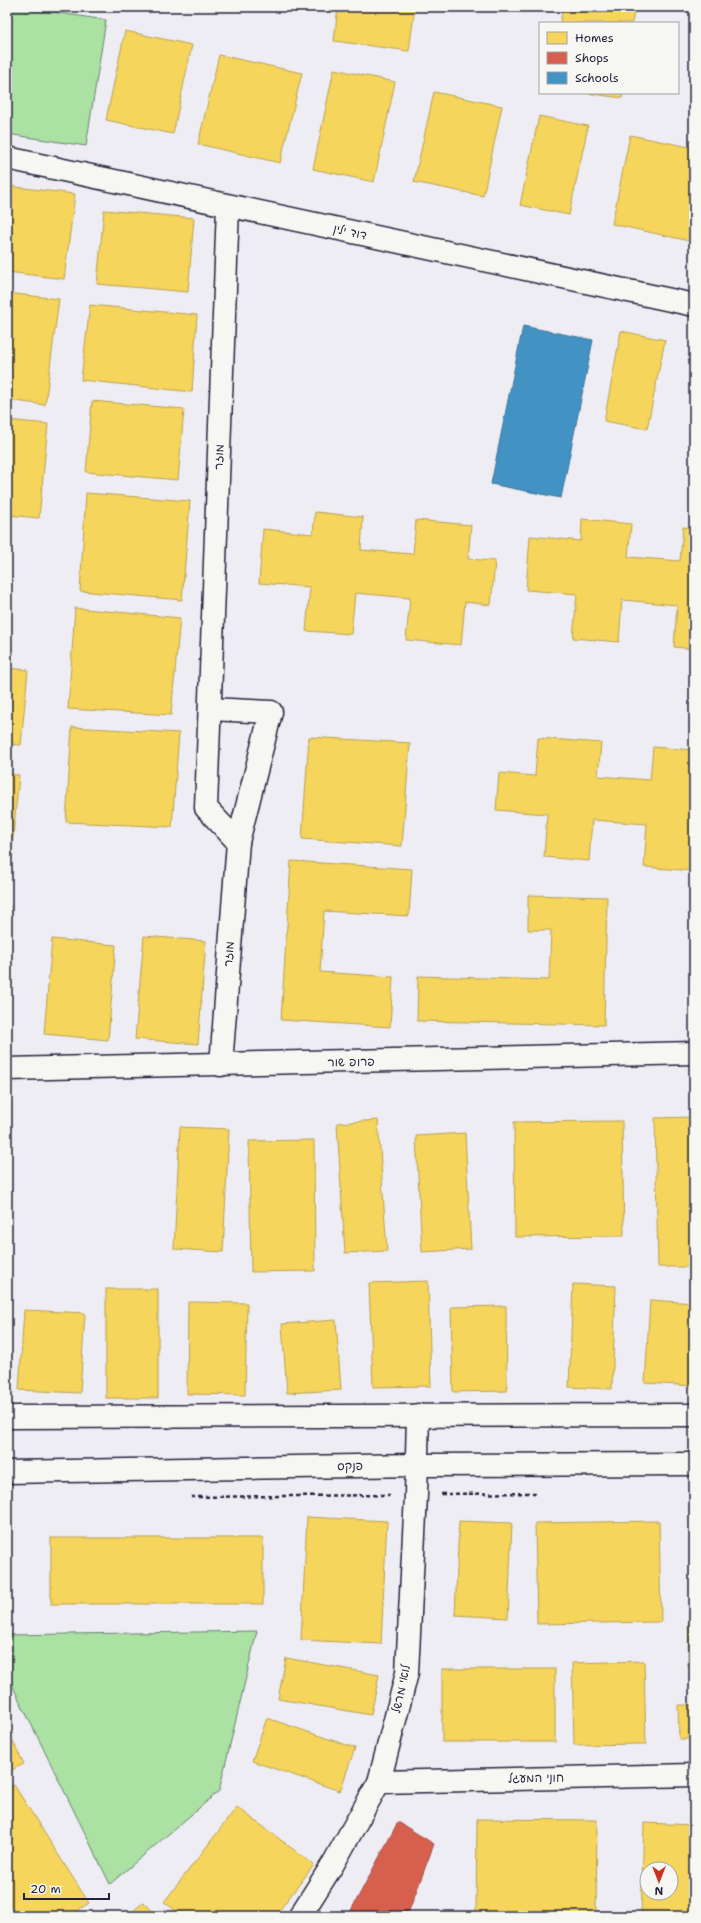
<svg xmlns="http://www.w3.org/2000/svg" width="701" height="1923" viewBox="0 0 701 1923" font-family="'Shantell Sans','Playpen Sans Hebrew',sans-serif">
  <rect width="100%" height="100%" fill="#efedf4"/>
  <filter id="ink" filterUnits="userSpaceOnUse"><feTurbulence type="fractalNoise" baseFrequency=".025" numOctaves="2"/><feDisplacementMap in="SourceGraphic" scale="8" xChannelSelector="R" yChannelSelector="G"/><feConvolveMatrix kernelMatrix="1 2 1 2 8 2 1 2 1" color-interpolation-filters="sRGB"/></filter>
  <g filter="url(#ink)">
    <g fill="#abe1a3" stroke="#66826f">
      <path d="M7,7H19L106,20L86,146L7,134Z"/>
      <path d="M257,1631L219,1791L110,1884L7,1675V1635Z"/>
    </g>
    <g fill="#f6d55c" stroke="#b69f52" fill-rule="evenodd">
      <path d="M338,7H415L409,51L334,41Z"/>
      <path d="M563,7H635L632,23H560Z"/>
      <path d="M125,31L192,45L173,134L106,120Z"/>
      <path d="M219,55L302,73L280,163L198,144Z"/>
      <path d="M334,69L395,82L374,182L313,169Z"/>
      <path d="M434,92L502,106L483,196L414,182Z"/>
      <path d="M585,93H623L622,98Z"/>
      <path d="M539,116L588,126L569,215L520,205Z"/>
      <path d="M630,135L694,148V242L612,224Z"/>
      <path d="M7,186L75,194L64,279L7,272Z"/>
      <path d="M104,210L194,218L188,292L97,284Z"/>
      <path d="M7,293L59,299L45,405L7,400Z"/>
      <path d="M90,305L197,315L192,392L81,380Z"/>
      <path d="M621,331L665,340L647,429L604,421Z"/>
      <path d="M92,401L184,409L178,480L86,472Z"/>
      <path d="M7,420L48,424L39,518L7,515Z"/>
      <path d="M86,493L190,501L182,600L80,591Z"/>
      <path d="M315,512L363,517L361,550L413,554L416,520L471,525L468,559L495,561L491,605L465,602L461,645L406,640L410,598L355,593L351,634L306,631L310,587L259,583L263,529L313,534Z"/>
      <path d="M582,519L631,524L628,557L680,561L683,527L694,528V649L674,647L677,605L622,600L619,642L573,638L577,594L526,590L530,536L581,541Z"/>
      <path d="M75,608L180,618L171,715L68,709Z"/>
      <path d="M7,668L28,670L21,745L7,744Z"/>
      <path d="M72,727L179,733L172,827L66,822Z"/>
      <path d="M309,737L410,743L402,846L302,839Z"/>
      <path d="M538,738L601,743L598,776L650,780L653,747L694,750V871L644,867L647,824L592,820L589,861L544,857L547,814L496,810L499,773L535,776Z"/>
      <path d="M7,774L19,775L11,858H7Z"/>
      <path d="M291,861L412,869L409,916L324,911L320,972L393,977L390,1027L281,1020Z"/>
      <path d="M528,895L607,897L604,1025L417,1021L418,976L549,980L551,930H528Z"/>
      <path d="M7,905L10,906L7,940Z"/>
      <path d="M144,936L206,941L198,1044L135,1039Z"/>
      <path d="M52,939L116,945L108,1040L44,1034Z"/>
      <path d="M694,1117V1267H658L655,1118Z"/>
      <path d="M378,1120L387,1251L345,1253L337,1123Z"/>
      <path d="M622,1121L624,1236L515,1237L514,1122Z"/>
      <path d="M180,1127L229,1129L223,1252L174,1249Z"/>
      <path d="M465,1133L471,1249L422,1252L416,1136Z"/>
      <path d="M314,1140L315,1271L251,1272L249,1141Z"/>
      <path d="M428,1281L431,1386L373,1387L369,1283Z"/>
      <path d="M573,1284L616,1286L612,1389L569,1387Z"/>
      <rect x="106" y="1289" width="52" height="109"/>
      <path d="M650,1300L694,1303V1386L645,1383Z"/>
      <path d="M188,1302L247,1303L245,1395L187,1394Z"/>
      <path d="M506,1306L507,1391L453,1392L451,1307Z"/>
      <path d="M24,1310L85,1313L80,1393L19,1390Z"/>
      <path d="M336,1320L341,1390L287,1393L282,1324Z"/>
      <path d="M307,1517L387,1521L381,1644L301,1640Z"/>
      <path d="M459,1521L512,1523L508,1618L455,1615Z"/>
      <path d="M659,1521L661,1622L537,1624L535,1523Z"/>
      <rect x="51" y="1538" width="212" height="66"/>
      <path d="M689,1612L694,1613V1666H688Z"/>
      <path d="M286,1658L379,1675L371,1715L278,1699Z"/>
      <path d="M644,1661L646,1744L574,1745L572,1663Z"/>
      <rect x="442" y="1669" width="113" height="73"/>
      <path d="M678,1705H694V1739H679Z"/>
      <path d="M267,1718L355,1748L340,1791L252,1761Z"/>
      <path d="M7,1729L24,1764L7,1772Z"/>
      <path d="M14,1785L89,1903L69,1916H17L7,1900V1789Z"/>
      <path d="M237,1807L314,1865L275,1916H183L164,1902Z"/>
      <path d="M477,1819L597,1820L596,1916H476Z"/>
      <path d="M644,1823L694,1825V1916H641ZM647,1869H671V1893H647Z"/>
      <path d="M144,1902L157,1916H127Z"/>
    </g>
    <path fill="#d6604d" stroke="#a04d48" d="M398,1822L434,1844L407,1916H348Z"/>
    <path fill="#4393c3" stroke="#39719a" d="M523,326L593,340L561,498L491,484Z"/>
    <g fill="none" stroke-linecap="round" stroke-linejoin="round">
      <g stroke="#22223b" stroke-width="25">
        <g id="minor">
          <path d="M7,158L694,305"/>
          <path d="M210,709L271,712L238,842"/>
          <path d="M221,1065L238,842L206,808L228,206"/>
          <path d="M7,1069L694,1053"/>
          <path d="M379,1782L694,1775"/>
          <path d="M300,1916L333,1864L379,1782L407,1673L416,1495L418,1415"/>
        </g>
      </g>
      <g stroke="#22223b" stroke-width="25">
        <g id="secondary">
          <path d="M7,1417L694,1415"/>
          <path d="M7,1472L417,1465L694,1464"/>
        </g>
      </g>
      <g stroke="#22223b" stroke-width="2.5" stroke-dasharray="4 3" stroke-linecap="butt">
        <path d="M441,1494L536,1493"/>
        <path d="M191,1497L390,1495"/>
      </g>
      <use href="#minor" stroke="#f6f6f2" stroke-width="22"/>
      <use href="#secondary" stroke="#f6f6f2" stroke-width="22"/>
    </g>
  </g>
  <g text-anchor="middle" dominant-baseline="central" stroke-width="4" stroke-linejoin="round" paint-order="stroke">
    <g font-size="12" fill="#22223b" stroke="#f6f6f2">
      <text transform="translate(350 232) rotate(12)">דוד ילין</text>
      <text transform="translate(219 457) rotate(-88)">מוזר</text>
      <text transform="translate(229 954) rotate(-86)">מוזר</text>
      <text transform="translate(351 1062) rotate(-1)">פרופ שור</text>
      <text transform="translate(350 1466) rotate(-1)">פנקס</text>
      <text transform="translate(401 1689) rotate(-78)">לואי מרשל</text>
      <text transform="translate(536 1778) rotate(-1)">חוני המעגל</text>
    </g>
  </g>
  <rect width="701" height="1923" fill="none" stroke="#f6f6f2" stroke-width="24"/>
  <rect x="12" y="12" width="677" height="1899" fill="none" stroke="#22223b" stroke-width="1.5" filter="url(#ink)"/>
  <rect x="539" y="22" width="140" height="72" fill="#f6f6f2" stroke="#a1a1a9"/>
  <rect x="547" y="32" width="20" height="12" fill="#f6d55c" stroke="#a1a1a9"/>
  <text x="575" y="42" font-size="12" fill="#22223b">Homes</text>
  <rect x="547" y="52" width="20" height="12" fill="#d6604d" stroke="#a1a1a9"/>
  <text x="575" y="62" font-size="12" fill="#22223b">Shops</text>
  <rect x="547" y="72" width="20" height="12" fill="#4393c3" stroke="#a1a1a9"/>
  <text x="575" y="82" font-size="12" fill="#22223b">Schools</text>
  <g transform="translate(659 1881) rotate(180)"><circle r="19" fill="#f6f6f2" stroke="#a1a1a9"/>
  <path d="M0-3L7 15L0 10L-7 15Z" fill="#c8321e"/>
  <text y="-6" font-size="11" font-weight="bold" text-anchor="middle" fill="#22223b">N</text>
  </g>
  <path d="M24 1893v6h85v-6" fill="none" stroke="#22223b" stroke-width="2"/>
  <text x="30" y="1893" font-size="12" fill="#22223b" stroke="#f6f6f2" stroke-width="3" paint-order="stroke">20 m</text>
</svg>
